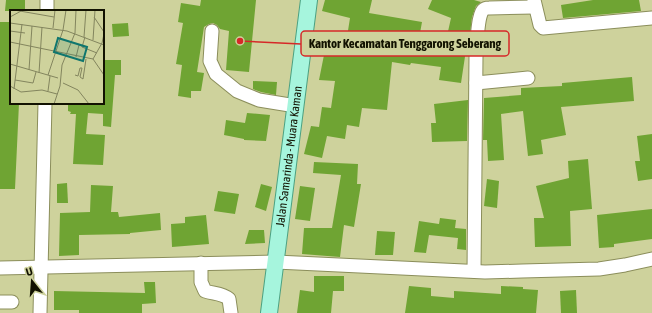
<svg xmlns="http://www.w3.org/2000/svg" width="652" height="313" viewBox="0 0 652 313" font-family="'Asap Condensed',sans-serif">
  <rect width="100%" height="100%" fill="#ced29c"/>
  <g fill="#6fa433">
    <path d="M6,0H25V11H5Z"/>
    <path d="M201,0H256L249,72L226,70L229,31L220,29L217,25L213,23L209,24L204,27L197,72L204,73L201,91H191V98L178,96L182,65L176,64L183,23L178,22L181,3L200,6Z"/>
    <path d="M325,0H372L369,13L422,22L420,33L447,36L451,18L428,9L432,0H474L481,2L476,6L472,17L468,51L466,50L461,83L439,80L441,67L411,63L410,65L392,62L387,110L362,108L359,127L347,125L345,139L327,136L322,158L304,154L311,126L319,127L322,107L331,108L335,81L319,80L324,55L328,56L332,35L347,37L350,18L322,11Z"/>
    <path d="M593,0H639L641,11L563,18L561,5Z"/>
    <path d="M0,22H11V103H19L15,189H0Z"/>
    <path d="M128,23L129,36L113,37L112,24Z"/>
    <path d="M105,60H121V75H115L111,127L103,126V114L88,113L86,134L105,135L103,165L73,164L76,114H70L71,112L68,111V103H103V79H105Z"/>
    <path d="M632,77L634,101L561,107L566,135L541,140L543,154L528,156L523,111L501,114L504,160L488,161L487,140H483L484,98L521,95V88L562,86V83Z"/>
    <path d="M253,81L277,82L276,95L261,92L253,89Z"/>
    <path d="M468,100L467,141L432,142L431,123H436L434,104Z"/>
    <path d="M247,113L270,115L266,141L244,140V139L224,135L226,120L245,123Z"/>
    <path d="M652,134V179L638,181L635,161H640L637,136Z"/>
    <path d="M588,159L592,209L570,211L571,246L535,247L534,218H544L536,186L569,178L568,161Z"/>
    <path d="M314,162L358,164L357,184H361L354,227L344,225L340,257L302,254L304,228H332L341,175L313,173Z"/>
    <path d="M487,179L499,181L497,208L484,206Z"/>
    <path d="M67,183L68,203H57V184Z"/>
    <path d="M261,184L272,187L266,211L255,207Z"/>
    <path d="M91,185L113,186L111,212H118L119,217L160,213L161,230L130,233V234L79,235V255L59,256L60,213L90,212Z"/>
    <path d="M300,186L315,188L310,221L295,219Z"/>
    <path d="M218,191L239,194L235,214L214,211Z"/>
    <path d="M652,209V239L614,244V247L599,248L597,215Z"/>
    <path d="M206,215L209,244L172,247L171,224L185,223V217Z"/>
    <path d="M440,218L456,220L455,228L466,229V250L457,249L458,238L429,235L426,253L414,252L419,221L439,224Z"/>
    <path d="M249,230H264L265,243L245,244Z"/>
    <path d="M377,231L395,232L393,255H375Z"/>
    <path d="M314,276H344V291H333L331,313H297L300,290L314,292Z"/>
    <path d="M144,282H155L156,303L142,304V313H79V310H54V291L145,293Z"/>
    <path d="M409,286L431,288V296L454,298V291L501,294V286L523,287V289L538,290L536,313H405Z"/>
    <path d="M576,290L577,313H561L560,291Z"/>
  </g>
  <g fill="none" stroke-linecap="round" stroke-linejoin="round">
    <g stroke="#8b8e5b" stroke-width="15">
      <g id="minor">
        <path d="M534,0L540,25L543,28L652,18"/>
        <path d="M47,11V0"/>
        <path d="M212,31L210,61L216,74L237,91L259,100L296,106"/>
        <path d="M476,83L528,78"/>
        <path d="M201,263V282L205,291C214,294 222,293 229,299L231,313"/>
        <path d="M0,268L276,262L485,272L522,271L599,269L625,265L652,259"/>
        <path d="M474,271L476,57C477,47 477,17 483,10C485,8 486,8 489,8L534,7"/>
        <path d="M0,302H12"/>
        <path d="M40,313L45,103"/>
      </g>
    </g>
    <g stroke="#4ca182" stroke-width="18">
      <g id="major">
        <path id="s1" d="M269,313L309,0"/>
      </g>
    </g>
    <use href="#minor" stroke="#fff" stroke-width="13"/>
    <use href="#major" stroke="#a6f5dd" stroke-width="16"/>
  </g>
  <g text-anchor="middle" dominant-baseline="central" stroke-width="3.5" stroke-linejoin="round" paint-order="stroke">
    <g font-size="12" fill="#121201" stroke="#ced29c">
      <text stroke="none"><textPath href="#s1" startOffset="158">Jalan Samarinda - Muara Kaman</textPath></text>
    </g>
  </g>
  <g transform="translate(10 10)">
    <rect width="94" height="94" fill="#ced29c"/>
    <path fill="none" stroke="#83855e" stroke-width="1" d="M4,0L44,7M0,7L13,0M84,7L94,22M0,13L57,21L94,35M43,18L45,0M0,21L15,23M94,24L92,33L83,49L94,65M74,27L76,0M75,27L72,37L87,43M83,30L85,0M0,32L83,49M66,47L69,35L72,36M0,54L48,68M72,58L70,67L73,69L76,49M19,60L22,16M29,63L32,17M38,65L53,20L56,0M65,65L68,66L70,58H72M5,70L23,73L26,62M53,73L68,80L79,94M0,76L11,82L32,80L47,84M4,79L12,14M38,81L40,66M44,94L50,76L52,55L65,23L66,0"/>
    <path fill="#0f766e" fill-opacity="0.15" stroke="#0f766e" stroke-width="2" d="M48,28L77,37L73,51L44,42Z"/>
    <rect width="94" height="94" fill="none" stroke="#121201" stroke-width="2"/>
  </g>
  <path fill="none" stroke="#d62828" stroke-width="1.5" d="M240 41L301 44"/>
  <circle fill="#d62828" stroke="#ced29c" stroke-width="1.5" cx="240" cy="41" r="4"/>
  <rect fill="#ced29c" stroke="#d62828" stroke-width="1.5" x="301" y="31" width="208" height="25" rx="4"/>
  <g font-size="13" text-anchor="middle" font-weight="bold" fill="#121201">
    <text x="405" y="48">Kantor Kecamatan Tenggarong Seberang</text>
  </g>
  <g transform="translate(32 281) rotate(343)" stroke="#ced29c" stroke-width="3" paint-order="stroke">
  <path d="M0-3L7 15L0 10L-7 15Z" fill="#121201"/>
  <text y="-6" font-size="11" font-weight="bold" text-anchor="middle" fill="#121201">U</text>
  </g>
</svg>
